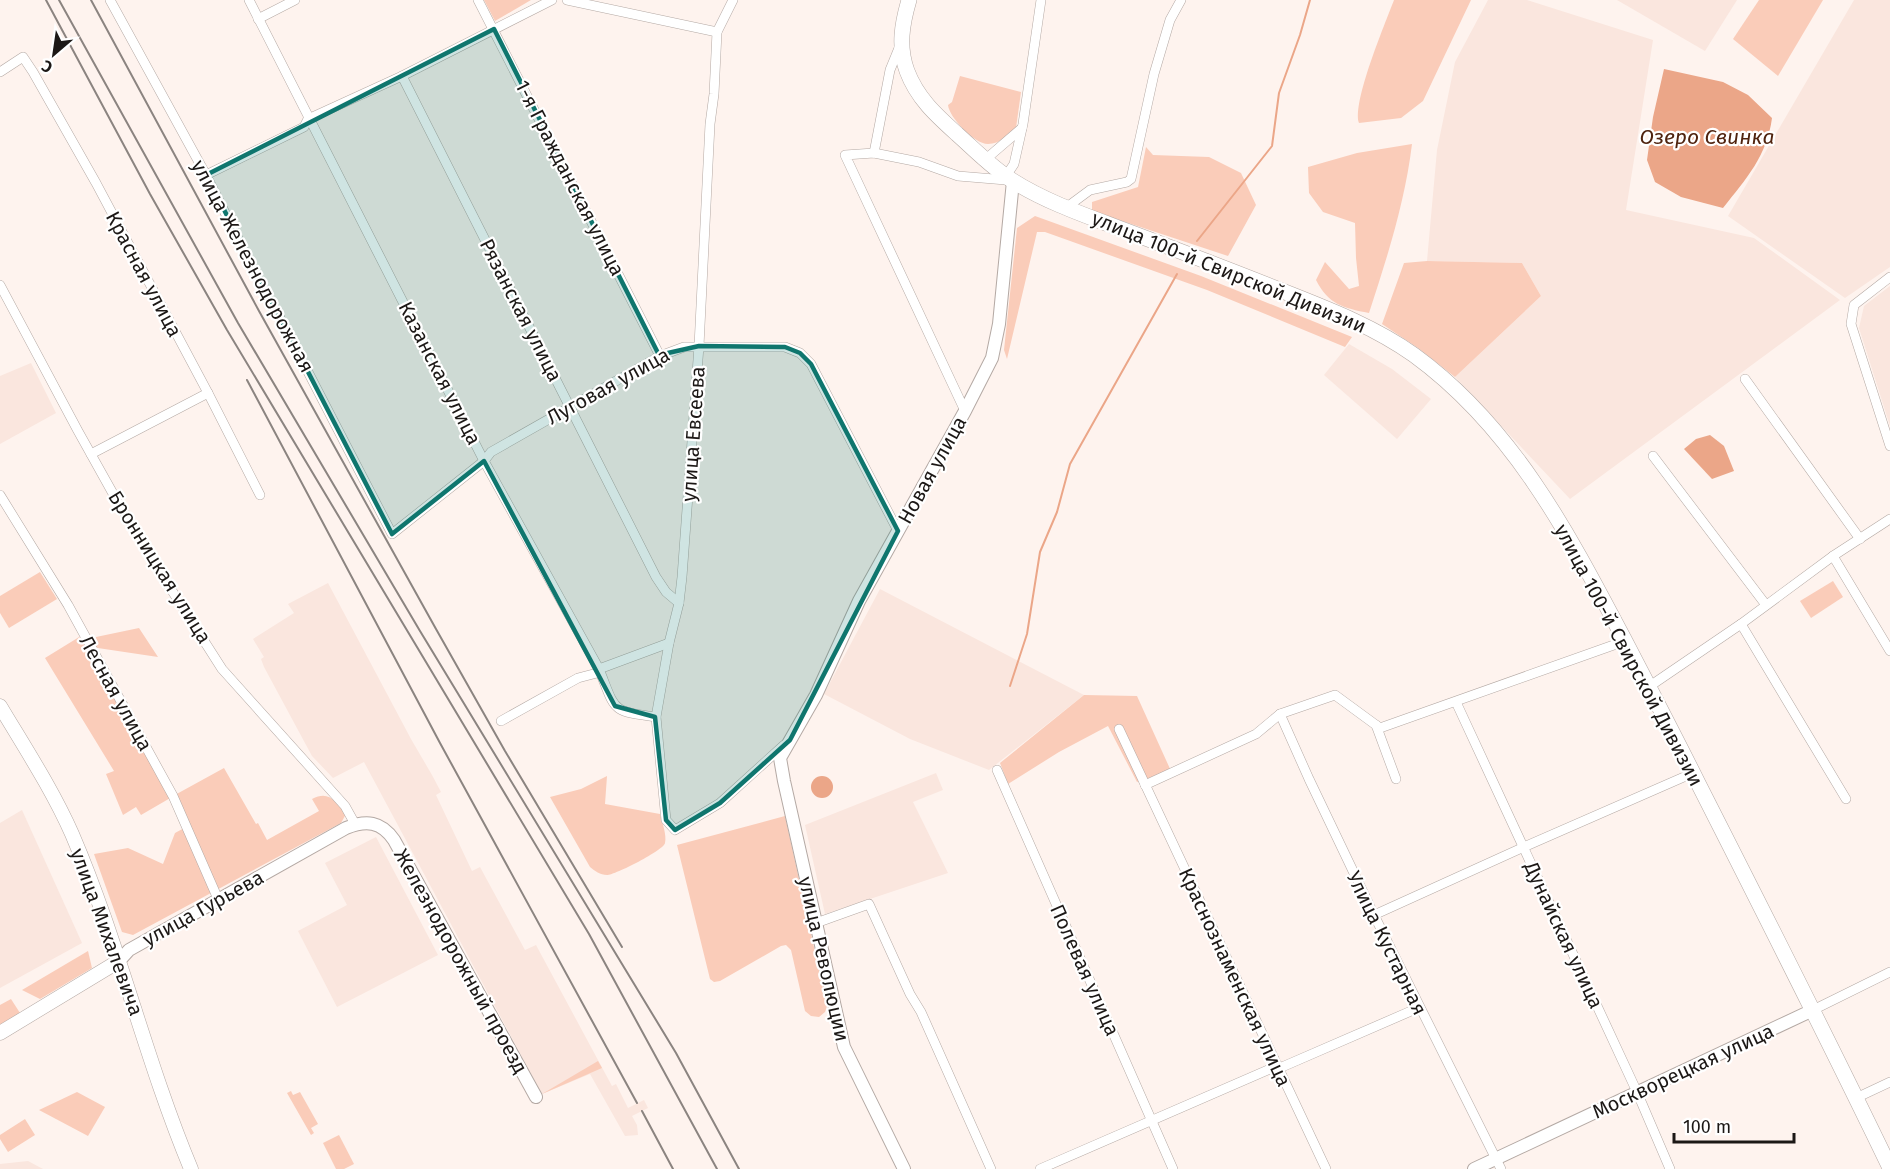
<svg xmlns="http://www.w3.org/2000/svg" width="1890" height="1169" viewBox="0 0 1890 1169" font-family="'Fira Sans',sans-serif">
  <rect width="100%" height="100%" fill="#fef3ee"/>
  <g fill="#fae6de">
    <path d="M1488,0H1527L1653,40L1626,210L1754,238L1840,300L1570,499L1455,377L1541,296L1522,263L1427,261L1437,150L1455,62Z"/>
    <path d="M1617,0H1737L1705,51Z"/>
    <path d="M1854,0H1890V267L1845,298L1728,216Z"/>
    <path d="M1890,286V426L1859,328L1864,306Z"/>
    <path d="M1349,344L1392,369L1431,399L1397,439L1324,375Z"/>
    <path d="M31,363L56,413L0,444V376Z"/>
    <path d="M328,583L411,739L432,775L441,792L436,795L472,871L480,867L525,950L536,945L612,1086L616,1084L628,1108L644,1100L648,1108L632,1116L637,1125L638,1135L625,1136L590,1074L542,1094L364,762L333,778L312,756L264,667L261,659L264,657L253,639L294,613L288,604Z"/>
    <path d="M880,589L1084,695L989,770L910,739L824,694Z"/>
    <path d="M936,773L943,790L913,802L948,873L825,914L805,825Z"/>
    <path d="M22,810L82,943L0,988V823Z"/>
    <path d="M376,837L438,955L337,1007L298,931L347,905L325,863Z"/>
    <path d="M28,1161L43,1169H0V1164Z"/>
  </g>
  <g fill="#faccb9">
    <path d="M484,0H531L495,21Z"/>
    <path d="M1394,0H1471L1423,101L1401,118L1359,123C1352,102 1385,24 1394,0Z"/>
    <path d="M1759,0H1823L1778,76L1733,39Z"/>
    <path d="M960,76L1021,92L1016,128C1008,135 1000,144 988,144C974,144 949,117 948,105L952,102Z"/>
    <path d="M1412,144C1405,202 1387,258 1369,313C1343,308 1328,304 1316,280L1325,262L1349,289L1359,286L1356,258L1355,223L1323,212L1309,193L1308,167L1357,153Z"/>
    <path d="M1146,147L1153,155L1209,157L1241,173L1256,205L1228,256L1092,211V202L1138,187Z"/>
    <path d="M1035,216L1201,276L1352,337L1345,347L1207,290L1045,232H1037L1007,359L1004,350L1017,228Z"/>
    <path d="M1427,261L1522,263L1541,296L1455,377L1418,348L1382,324L1404,263Z"/>
    <path d="M40,572L57,599L9,628L0,613V596Z"/>
    <path d="M1833,581L1843,597L1811,618L1800,601Z"/>
    <path d="M139,628L158,657L91,647L173,796L224,768L256,824L258,823L267,840L319,811L312,799C329,790 335,801 346,814L341,823L133,935L122,932L94,854L128,848L163,864L175,833L186,827L172,797L141,815L136,807L123,815L106,774L114,771L45,658L84,634L91,646L96,637Z"/>
    <path d="M1084,695L1137,696L1171,771L1137,782L1108,726L1059,752L1008,784L1000,763Z"/>
    <path d="M607,776L605,804L660,814C662,822 667,835 665,843C664,850 615,875 607,875C600,875 595,871 590,867L550,797L581,789Z"/>
    <path d="M785,816L827,1006L825,1012L819,1017L811,1016L805,1011L791,950L786,945L781,946L720,981L714,982L710,979L677,845Z"/>
    <path d="M88,951L92,968L40,999L22,990Z"/>
    <path d="M11,999L20,1013L0,1025V1005Z"/>
    <path d="M598,1061L602,1068L542,1094Z"/>
    <path d="M291,1091L293,1095L300,1092L318,1124L311,1128L314,1133L311,1135L287,1093Z"/>
    <path d="M77,1092L105,1107L88,1136L39,1110Z"/>
    <path d="M25,1119L35,1135L8,1152L0,1139V1135Z"/>
    <path d="M339,1135L354,1164L344,1169H336L323,1143Z"/>
  </g>
  <g fill="#eba688">
    <path d="M1664,69L1723,82L1748,95L1772,118C1767,156 1746,179 1723,208L1681,197L1655,182L1647,160L1653,117Z"/>
    <path d="M1710,435L1724,446L1734,471L1712,479L1684,449L1696,439Z"/>
    <circle cx="822" cy="787" r="11"/>
  </g>
  <g fill="none" stroke-linecap="round" stroke-linejoin="round">
    <g stroke="#eba688" stroke-width="2">
      <path d="M1197,241L1272,146L1279,93L1300,35L1310,0"/>
      <path d="M1010,686L1027,634L1040,552L1057,512L1070,464L1177,274"/>
    </g>
    <g stroke="#b4a9a4" stroke-width="10">
      <g id="minor">
        <path d="M110,0L206,175L273,308L278,314L392,534L484,461L491,452L660,356L684,347H785L800,353L811,364L898,531"/>
        <path d="M249,0L484,461L599,669C616,711 610,711 656,717"/>
        <path d="M478,0L660,356"/>
        <path d="M567,0L717,32"/>
        <path d="M733,0L717,32L714,94L710,124L699,346L682,577L679,603L669,643L656,717L666,820L675,830L720,803L784,745"/>
        <path d="M258,19L295,0"/>
        <path d="M0,72L23,57L33,72L96,183L208,393L260,495"/>
        <path d="M402,76L656,577L666,592L679,603"/>
        <path d="M874,153L890,70L899,48"/>
        <path d="M986,159L1022,128"/>
        <path d="M206,175L304,127L308,119L402,76L552,0"/>
        <path d="M1006,176L1014,164L1023,124L1041,0"/>
        <path d="M1067,207L1090,190L1127,182L1131,179L1154,74L1170,20L1181,0"/>
        <path d="M1890,277L1854,305L1851,324L1890,446"/>
        <path d="M0,285L78,431L116,499L169,586L222,669L345,806L355,824"/>
        <path d="M1745,379L1860,539"/>
        <path d="M965,411L845,155L874,153L919,162L958,176L1006,180"/>
        <path d="M91,454L208,393"/>
        <path d="M1653,456L1766,605"/>
        <path d="M0,495L68,605L173,796L218,899"/>
        <path d="M1833,556L1890,651"/>
        <path d="M1741,624L1846,799"/>
        <path d="M1650,686L1741,624L1833,556L1890,519"/>
        <path d="M1456,702L1637,1092L1670,1169"/>
        <path d="M1280,714L1309,779L1374,915L1501,1169"/>
        <path d="M501,721L578,678L597,673L599,669L669,643"/>
        <path d="M1376,725L1396,779"/>
        <path d="M1119,729L1326,1169"/>
        <path d="M997,770L1173,1169"/>
        <path d="M1145,785L1256,734L1280,714L1335,695L1380,728L1625,641"/>
        <path d="M1374,915L1524,847L1693,773"/>
        <path d="M816,923L869,904L910,994L921,1012L991,1169"/>
        <path d="M1813,1010L1890,972"/>
        <path d="M1856,1098L1890,1082"/>
        <path d="M1040,1169L1277,1066L1282,1067L1418,1008"/>
      </g>
    </g>
    <g stroke="#b4a9a4" stroke-width="14">
      <g id="tertiary">
        <path d="M119,961L129,950L346,828C366,820 381,821 394,840L536,1097"/>
        <path d="M904,1169L844,1047L784,781L780,758L816,695L859,601L965,411L992,358L999,324L1013,181"/>
        <path d="M1474,1169L1813,1010"/>
      </g>
    </g>
    <g stroke="#b4a9a4" stroke-width="15">
      <g id="secondary">
        <path d="M0,706C25,748 52,789 72,834C119,943 145,1059 191,1169"/>
        <path d="M0,1033L119,961"/>
      </g>
    </g>
    <g stroke="#b4a9a4" stroke-width="16">
      <path id="primary" d="M909,0C902,24 898,47 907,71C917,98 936,115 957,134C975,150 992,168 1013,181C1046,202 1087,216 1124,230C1180,251 1235,272 1290,294C1333,311 1376,328 1414,355C1513,427 1568,533 1624,639C1649,687 1674,735 1698,783C1763,911 1828,1039 1890,1168"/>
    </g>
    <use href="#minor" stroke="#fff" stroke-width="9"/>
    <use href="#tertiary" stroke="#fff" stroke-width="12"/>
    <use href="#secondary" stroke="#fff" stroke-width="14"/>
    <use href="#primary" stroke="#fff" stroke-width="15"/>
    <g stroke="#8b8480" stroke-width="2">
      <path d="M46,0L150,194L227,330L589,934L717,1169"/>
      <path d="M59,0L238,323L420,631L676,1053L739,1169"/>
      <path d="M91,0L259,311L436,629L505,751L622,947"/>
      <path d="M247,380L440,743L637,1103"/>
      <path d="M642,1111L673,1169"/>
    </g>
  </g>
  <path fill="#0f766e" fill-opacity="0.2" stroke="#0f766e" stroke-width="4.5" stroke-linejoin="round" d="M494,29L659,355L699,346L785,347L800,353L811,364L898,531L790,740L720,803L675,830L666,820L655,717L615,706L484,461L392,534L206,175Z"/>
  <g text-anchor="middle" dominant-baseline="central" stroke-width="4.5" stroke-linejoin="round" paint-order="stroke">
    <g font-size="20" fill="#1c1816" stroke="#fff">
      <text transform="translate(570 178) rotate(63)">1-я Гражданская улица</text>
      <text transform="translate(253 266) rotate(62)">улица Железнодорожная</text>
      <text transform="translate(1229 272) rotate(22)">улица 100-й Свирской Дивизии</text>
      <text transform="translate(144 274) rotate(62)">Красная улица</text>
      <text transform="translate(521 310) rotate(63)">Рязанская улица</text>
      <text transform="translate(440 373) rotate(63)">Казанская улица</text>
      <text transform="translate(608 386) rotate(-29)">Луговая улица</text>
      <text transform="translate(693 434) rotate(-86)">улица Евсеева</text>
      <text transform="translate(932 470) rotate(-61)">Новая улица</text>
      <text transform="translate(160 567) rotate(58)">Бронницкая улица</text>
      <text transform="translate(1629 655) rotate(62)">улица 100-й Свирской Дивизии</text>
      <text transform="translate(116 693) rotate(61)">Лесная улица</text>
      <text transform="translate(203 908) rotate(-29)">улица Гурьева</text>
      <text transform="translate(107 932) rotate(70)">улица Михалевича</text>
      <text transform="translate(1564 935) rotate(65)">Дунайская улица</text>
      <text transform="translate(1387 943) rotate(64)">Улица Кустарная</text>
      <text transform="translate(824 959) rotate(77)">улица Революции</text>
      <text transform="translate(461 961) rotate(61)">Железнодорожный проезд</text>
      <text transform="translate(1085 970) rotate(66)">Полевая улица</text>
      <text transform="translate(1235 977) rotate(65)">Краснознаменская улица</text>
      <text transform="translate(1683 1071) rotate(-25)">Москворецкая улица</text>
    </g>
    <g font-size="21" font-style="italic" fill="#4f230e" stroke="#fff">
      <text x="1707" y="137">Озеро Свинка</text>
    </g>
  </g>
  <g transform="translate(54 54) rotate(209)" stroke="#ffffff" stroke-width="4.5" paint-order="stroke">
  <path d="M0-4.5L10 22L0 15L-10 22Z" fill="#1c1816"/>
  <text y="-9" font-size="16" font-weight="bold" text-anchor="middle" fill="#1c1816">С</text>
  </g>
  <path d="M1674 1133v9h120v-9" fill="none" stroke="#1c1816" stroke-width="3"/>
  <text x="1683" y="1133" font-size="18" fill="#1c1816" stroke="#ffffff" stroke-width="4.5" paint-order="stroke">100 m</text>
</svg>
